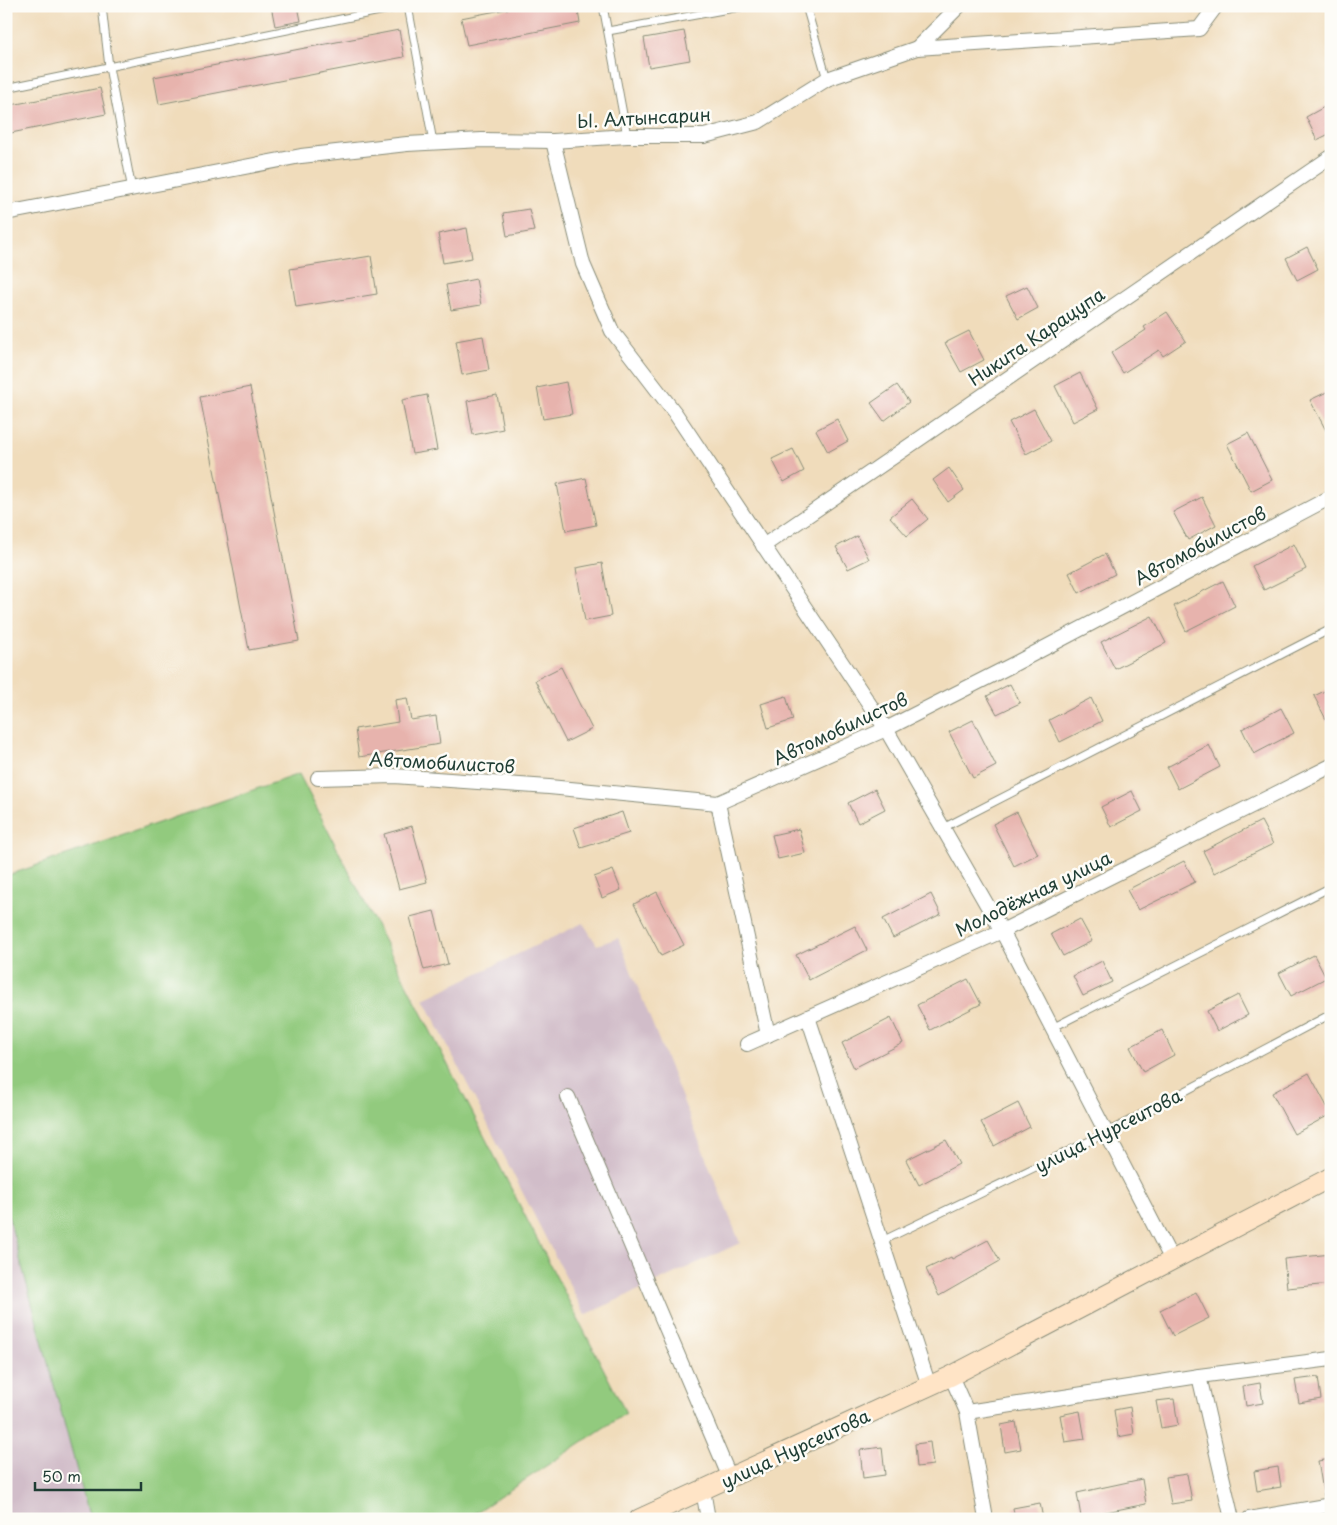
<svg xmlns="http://www.w3.org/2000/svg" width="1337" height="1525" viewBox="0 0 1337 1525" font-family="'Playpen Sans',sans-serif">
  <rect width="100%" height="100%" fill="#fdfcf7"/>
  <filter id="ink" filterUnits="userSpaceOnUse"><feTurbulence type="fractalNoise" baseFrequency=".02" numOctaves="2"/><feDisplacementMap in="SourceGraphic" scale="10" xChannelSelector="R" yChannelSelector="G"/><feConvolveMatrix kernelMatrix="1 2 1 2 8 2 1 2 1" color-interpolation-filters="sRGB"/></filter>
  <filter id="wash" filterUnits="userSpaceOnUse"><feTurbulence type="fractalNoise" baseFrequency=".0096" numOctaves="4" result="noise"/><feDisplacementMap in="SourceGraphic" scale="20" xChannelSelector="R" yChannelSelector="G"/><feGaussianBlur stdDeviation="1.12" result="paint"/><feColorMatrix in="noise" values="0 0 0 0 0 0 0 0 0 0 0 0 0 0 0 0 0 1.4 0 .05"/><feComposite in="paint" operator="in"/></filter>
  <g filter="url(#wash)">
    <rect width="100%" height="100%" fill="#f0dcbb"/>
    <g fill="#d1bdc9">
      <path d="M583,923L597,945L618,938L740,1243L585,1315L424,999Z"/>
      <path d="M6,1207L90,1519H6Z"/>
    </g>
    <path fill="#92ca7e" stroke="#588459" d="M299,774L626,1413L466,1519H90L6,1207V1003L9,1002L6,997V876Z"/>
    <g id="blocks">
      <g fill="#e7b3ad">
        <path d="M271,6H298L301,21L275,26Z"/>
        <path d="M522,6H577L580,23L467,45L461,18Z"/>
        <path d="M399,30L404,57L159,104L154,77Z"/>
        <path d="M684,31L690,60L649,67L644,38Z"/>
        <path d="M100,88L106,114L6,134V106Z"/>
        <path d="M1326,106L1331,115V133L1317,140L1306,117Z"/>
        <path d="M529,209L534,231L507,236L503,213Z"/>
        <path d="M467,228L472,258L443,263L438,234Z"/>
        <path d="M1307,247L1318,269L1297,280L1286,258Z"/>
        <path d="M371,256L377,294L296,307L290,269Z"/>
        <path d="M476,279L481,305L451,310L446,285Z"/>
        <path d="M1027,286L1038,308L1018,319L1006,296Z"/>
        <path d="M1167,312L1186,341L1163,356L1159,350L1123,373L1111,353L1146,330L1144,327Z"/>
        <path d="M969,331L984,360L961,372L945,343Z"/>
        <path d="M483,336L489,370L462,375L456,341Z"/>
        <path d="M1080,373L1098,409L1073,422L1055,386Z"/>
        <path d="M566,382L572,414L543,419L537,388Z"/>
        <path d="M897,385L909,402L884,421L871,403Z"/>
        <path d="M250,387L299,641L249,650L200,397Z"/>
        <path d="M1331,390V440L1310,400Z"/>
        <path d="M427,395L437,450L412,454L402,400Z"/>
        <path d="M497,395L503,429L473,435L467,401Z"/>
        <path d="M1034,409L1051,441L1026,454L1009,422Z"/>
        <path d="M837,419L848,441L828,452L816,430Z"/>
        <path d="M1248,433L1272,480L1251,491L1227,444Z"/>
        <path d="M793,449L804,471L784,482L772,459Z"/>
        <path d="M949,468L964,490L948,502L933,480Z"/>
        <path d="M586,478L596,525L566,531L557,484Z"/>
        <path d="M1202,497L1216,525L1188,540L1173,512Z"/>
        <path d="M912,499L928,519L907,536L890,517Z"/>
        <path d="M857,536L869,559L848,569L836,547Z"/>
        <path d="M1294,544L1306,569L1264,590L1252,566Z"/>
        <path d="M1105,554L1115,574L1079,593L1069,573Z"/>
        <path d="M602,563L611,616L585,621L576,568Z"/>
        <path d="M1223,581L1235,606L1186,631L1174,606Z"/>
        <path d="M1152,616L1166,643L1115,669L1101,642Z"/>
        <path d="M561,667L592,729L566,742L535,680Z"/>
        <path d="M1010,684L1020,703L997,714L987,696Z"/>
        <path d="M1331,688V729L1314,696Z"/>
        <path d="M786,696L793,720L768,728L761,704Z"/>
        <path d="M407,698L411,720L436,716L440,744L359,757L355,729L398,722L395,700Z"/>
        <path d="M1091,698L1102,721L1060,742L1049,720Z"/>
        <path d="M1281,708L1294,733L1254,754L1242,729Z"/>
        <path d="M973,720L996,766L973,778L949,732Z"/>
        <path d="M1209,745L1220,767L1178,789L1167,767Z"/>
        <path d="M875,789L885,809L858,823L848,803Z"/>
        <path d="M1132,791L1142,811L1111,827L1101,807Z"/>
        <path d="M622,812L629,833L581,848L574,828Z"/>
        <path d="M1017,812L1038,854L1014,866L993,824Z"/>
        <path d="M1261,821L1273,844L1214,873L1203,851Z"/>
        <path d="M412,826L427,882L399,889L384,834Z"/>
        <path d="M799,829L805,853L778,859L772,835Z"/>
        <path d="M1184,861L1195,882L1138,910L1127,890Z"/>
        <path d="M613,870L621,890L602,898L594,877Z"/>
        <path d="M657,892L684,945L661,956L634,904Z"/>
        <path d="M931,894L941,914L893,938L883,919Z"/>
        <path d="M434,911L448,964L424,970L410,917Z"/>
        <path d="M1080,919L1092,941L1063,956L1051,934Z"/>
        <path d="M855,926L867,950L809,980L796,955Z"/>
        <path d="M1314,955L1326,978L1291,996L1279,973Z"/>
        <path d="M1102,961L1112,982L1083,996L1073,976Z"/>
        <path d="M968,979L981,1004L930,1030L917,1005Z"/>
        <path d="M1238,995L1248,1015L1217,1031L1207,1011Z"/>
        <path d="M891,1018L903,1043L854,1068L842,1043Z"/>
        <path d="M1162,1030L1174,1055L1143,1072L1130,1047Z"/>
        <path d="M1309,1073L1331,1114L1294,1134L1272,1093Z"/>
        <path d="M1018,1103L1030,1127L994,1146L981,1122Z"/>
        <path d="M946,1140L959,1164L919,1185L906,1160Z"/>
        <path d="M988,1240L1000,1261L939,1296L926,1269L951,1257L952,1259Z"/>
        <path d="M1331,1254V1284L1287,1288L1284,1259Z"/>
        <path d="M1196,1292L1209,1318L1173,1336L1160,1310Z"/>
        <path d="M1318,1377L1321,1399L1299,1403L1295,1380Z"/>
        <path d="M1260,1383L1263,1403L1246,1406L1243,1386Z"/>
        <path d="M1174,1399L1178,1425L1161,1428L1156,1401Z"/>
        <path d="M1130,1407L1134,1434L1118,1437L1114,1410Z"/>
        <path d="M1080,1411L1085,1439L1065,1442L1060,1415Z"/>
        <path d="M1016,1422L1021,1449L1005,1452L1001,1425Z"/>
        <path d="M930,1442L933,1465L917,1467L915,1444Z"/>
        <path d="M882,1447L885,1475L863,1478L860,1450Z"/>
        <path d="M1331,1459V1496L1324,1497L1318,1461Z"/>
        <path d="M1278,1467L1281,1487L1257,1491L1254,1471Z"/>
        <path d="M1187,1474L1192,1501L1171,1504L1166,1477Z"/>
        <path d="M1142,1479L1146,1504L1081,1517L1077,1493Z"/>
        <path d="M1040,1503L1043,1519H1015L1013,1508Z"/>
      </g>
    </g>
  </g>
  <g filter="url(#ink)">
    <use href="#blocks" fill-opacity="0" stroke="#888c78" stroke-width="1"/>
    <g fill="none" stroke-linecap="round" stroke-linejoin="round">
      <g stroke="#888c78" stroke-width="9">
        <g id="service">
          <path d="M102,6L109,67L132,190"/>
          <path d="M408,6L433,142"/>
          <path d="M603,6L627,136"/>
          <path d="M806,6L827,79"/>
          <path d="M608,31L745,6"/>
          <path d="M6,88L404,6"/>
          <path d="M943,828L1331,629"/>
          <path d="M1052,1028L1331,887"/>
          <path d="M882,1241L1106,1133L1331,1014"/>
        </g>
      </g>
      <g stroke="#888c78" stroke-width="16">
        <g id="minor">
          <path d="M917,48L959,6"/>
          <path d="M553,141L583,264L612,331L675,413L886,729L1002,931L1172,1260"/>
          <path d="M6,213L301,156L407,144L482,140L553,141L627,136H704L758,122L827,79L917,48L1199,29L1216,6"/>
          <path d="M763,546L1331,157"/>
          <path d="M318,778L394,776L549,787L718,803L886,729L1016,663L1331,497"/>
          <path d="M718,803L768,1035"/>
          <path d="M808,1017L929,1386"/>
          <path d="M747,1044L1002,931L1331,766"/>
          <path d="M568,1097L730,1478"/>
          <path d="M951,1376L967,1412L1199,1376L1331,1359"/>
          <path d="M1199,1376L1232,1519"/>
          <path d="M967,1412L986,1519"/>
          <path d="M703,1490L708,1519"/>
          <path d="M1249,1519L1331,1505"/>
        </g>
      </g>
      <g stroke="#888c78" stroke-width="21">
        <path id="secondary" d="M639,1519L951,1376L1331,1177"/>
      </g>
      <use href="#service" stroke="#fff" stroke-width="7"/>
      <use href="#minor" stroke="#fff" stroke-width="14"/>
      <use href="#secondary" stroke="#ffe4c6" stroke-width="19"/>
    </g>
  </g>
  <g text-anchor="middle" dominant-baseline="central" stroke-width="5" stroke-linejoin="round" paint-order="stroke">
    <g font-size="18" fill="#1f3d34" stroke="#fdfcf7">
      <text transform="translate(644 117) rotate(-3)">Ы. Алтынсарин</text>
      <text transform="translate(1036 336) rotate(-34)">Никита Карацупа</text>
      <text transform="translate(1200 545) rotate(-28)">Автомобилистов</text>
      <text transform="translate(840 728) rotate(-25)">Автомобилистов</text>
      <text transform="translate(442 762) rotate(3)">Автомобилистов</text>
      <text transform="translate(1033 893) rotate(-26)">Молодёжная улица</text>
      <text transform="translate(1108 1130) rotate(-27)">улица Нурсеитова</text>
      <text transform="translate(795 1448) rotate(-25)">улица Нурсеитова</text>
    </g>
  </g>
  <rect width="1337" height="1525" fill="none" stroke="#fdfcf7" stroke-width="25"/>
  <path d="M35 1482v8h106v-8" fill="none" stroke="#1f3d34" stroke-width="2.5"/>
  <text x="42" y="1482" font-size="15" fill="#1f3d34" stroke="#fdfcf7" stroke-width="4" paint-order="stroke">50 m</text>
</svg>
